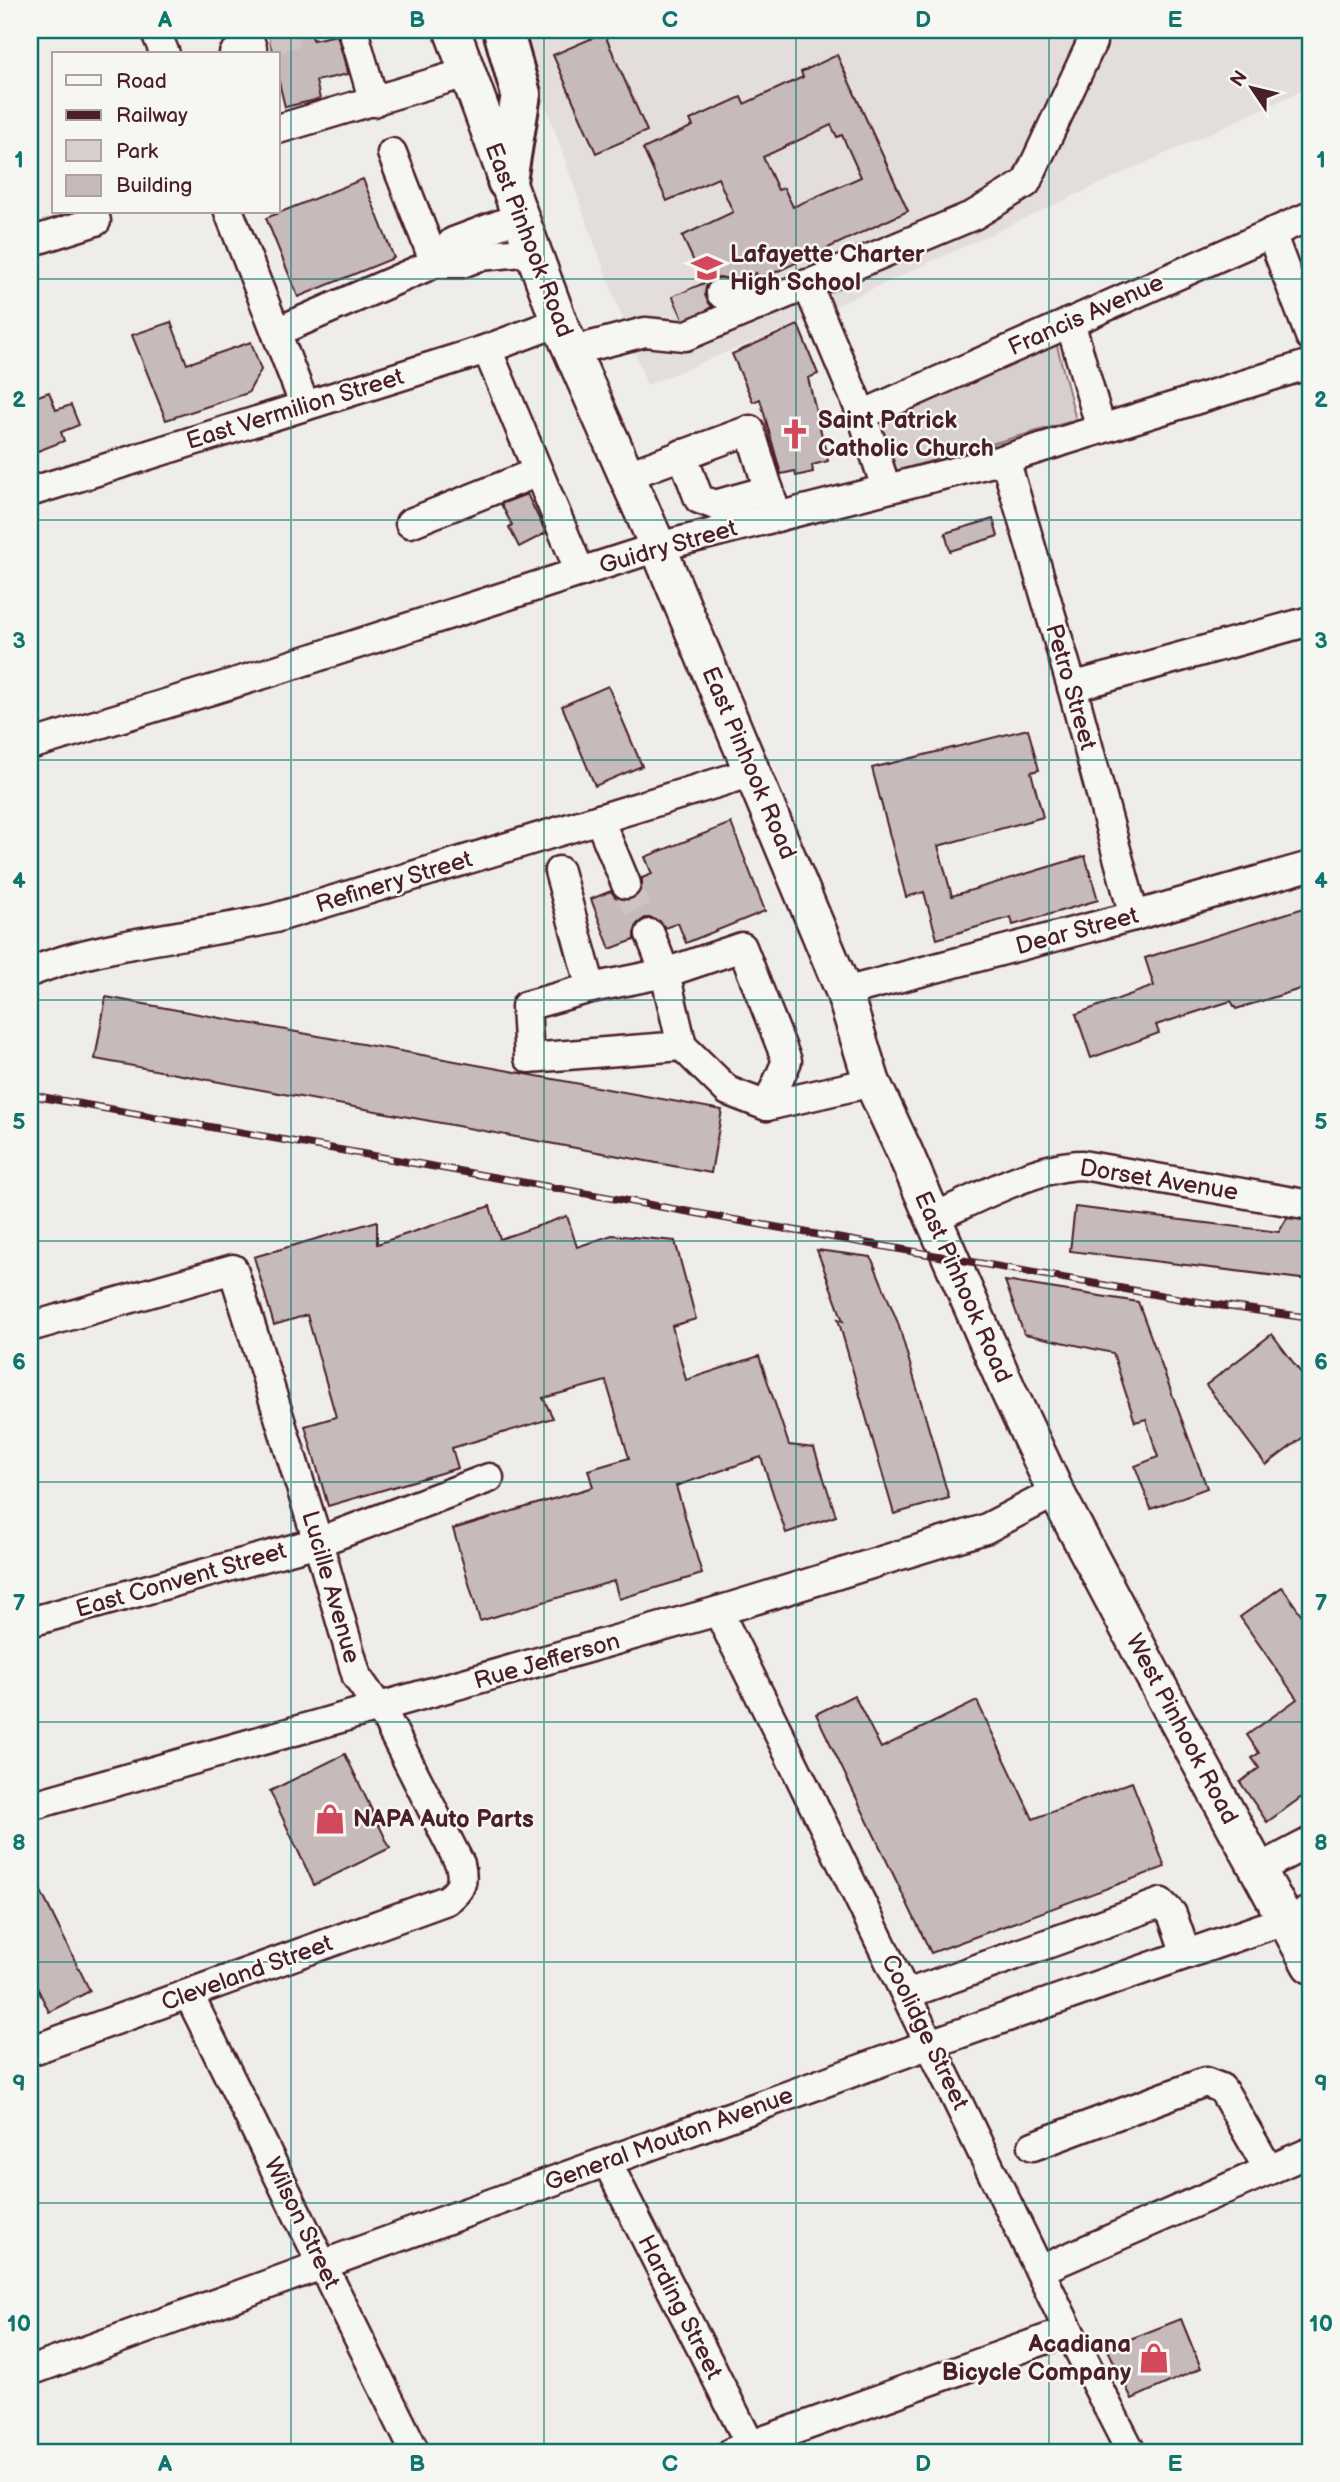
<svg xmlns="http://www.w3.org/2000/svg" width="1340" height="2482" viewBox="0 0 1340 2482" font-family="'Balsamiq Sans',sans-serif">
  <rect width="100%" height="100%" fill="#efedea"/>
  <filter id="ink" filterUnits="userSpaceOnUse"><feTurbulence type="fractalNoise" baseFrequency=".0143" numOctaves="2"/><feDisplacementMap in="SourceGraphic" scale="14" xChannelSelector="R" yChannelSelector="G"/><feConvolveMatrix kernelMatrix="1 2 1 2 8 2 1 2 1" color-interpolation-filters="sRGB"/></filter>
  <g filter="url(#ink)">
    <path fill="#e3dedc" d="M523,30H1310V87L805,320L647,385L585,218L529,57Z"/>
    <path fill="#d7cfce" stroke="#90777c" stroke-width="2" d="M1056,342L1076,420L892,472L873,420Z"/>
    <g fill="#c6babb" stroke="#4a1f2b" stroke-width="2" fill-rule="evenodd">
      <path d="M268,30H311L313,40L337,35L348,74L316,81L320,99L285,107L278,78V54H273Z"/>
      <path d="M604,33L647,131L596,153L553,55Z"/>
      <path d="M837,55L908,211L759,280L756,273L739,282L719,277L711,280L706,287L705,295L712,307L683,319L673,297L704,283L682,236L733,212L718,178L667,201L643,149L693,126L690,120L741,97L744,104L803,77L801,72ZM831,125L837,137L842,135L861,177L793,207L784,188L778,190L763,157Z"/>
      <path d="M363,179L394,258L298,297L266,218Z"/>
      <path d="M171,322L187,364L251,342L261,370L248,393L166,420L132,335Z"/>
      <path d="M798,325L818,374L808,378L828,461L812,465L813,472L796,476L795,471L781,474L760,399L753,402L732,354Z"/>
      <path d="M49,392L56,410L71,405L79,425L61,432L64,441L30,454V399Z"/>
      <path d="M527,494L546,533L519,547L509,527L512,525L501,504Z"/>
      <path d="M993,519L998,536L950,551L945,533Z"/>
      <path d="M608,686L642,766L595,786L562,706Z"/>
      <path d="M1028,729L1039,770L1031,772L1043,817L938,846L952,896L1085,856L1098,900L1013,925L1011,917L937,939L924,892L906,897L872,768Z"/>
      <path d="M731,823L765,911L686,943L678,923L665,928L660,921L652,918H645L637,924L634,932V940L610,949L591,899L611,891L615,897L623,900L633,899L639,895L642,887V878L652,874L645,857Z"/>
      <path d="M1310,906V986L1236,1009L1231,1001L1156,1025L1159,1033L1091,1058L1076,1014L1154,986L1145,958Z"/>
      <path d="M106,997L722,1110L711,1173L95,1059Z"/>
      <path d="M490,1206L500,1239L567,1216L577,1247L612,1235L675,1241L696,1319L672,1326L686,1380L759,1356L789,1445L814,1448L836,1516L786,1533L761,1457L676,1486L702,1574L619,1599L614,1581L480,1621L453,1529L593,1487L588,1470L629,1458L606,1381L543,1398L553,1418L452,1448L458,1468L328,1506L305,1426L336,1417L307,1315L274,1325L254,1257L377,1221V1244Z"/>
      <path d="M1075,1207L1279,1232L1287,1218L1310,1221V1280L1070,1251Z"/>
      <path d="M817,1250L871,1257L898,1323L949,1498L894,1514L838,1319L843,1321Z"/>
      <path d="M1005,1281L1138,1302L1207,1488L1151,1509L1135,1466L1158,1457L1146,1419L1135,1422L1113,1353L1024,1334Z"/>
      <path d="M1272,1334L1310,1385V1432L1266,1465L1206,1385Z"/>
      <path d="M1282,1587L1310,1627V1791L1267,1822L1240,1782L1259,1768L1252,1758L1259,1753L1247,1735L1297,1699L1240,1617Z"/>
      <path d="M854,1695L881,1748L977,1701L1033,1819L1132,1782L1165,1867L931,1953L816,1714Z"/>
      <path d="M345,1754L390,1848L314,1885L270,1791Z"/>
      <path d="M30,1869L90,1991L49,2012L30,1973Z"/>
      <path d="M1181,2319L1201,2368L1132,2399L1107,2348Z"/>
    </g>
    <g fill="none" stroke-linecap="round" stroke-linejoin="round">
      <g stroke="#cec4c4" stroke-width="28" stroke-dasharray="28 14" stroke-linecap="butt">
        <path d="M270,41L305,30"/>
        <path d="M679,309L721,293"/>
        <path d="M626,884L650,934"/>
      </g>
      <g stroke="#4a1f2b" stroke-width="33">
        <g id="minor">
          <path d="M155,30L165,54"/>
          <path d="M353,30L374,102"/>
          <path d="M234,54L252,48L246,30"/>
          <path d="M278,129L466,73"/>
          <path d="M392,153L435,263"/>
          <path d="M229,212L305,406"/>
          <path d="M1271,233L1310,336"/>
          <path d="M30,242L96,221"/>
          <path d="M435,263L453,242L520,217"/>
          <path d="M807,284L862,415L886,488"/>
          <path d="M721,293L757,306"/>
          <path d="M1070,322L1101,429"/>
          <path d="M276,332L435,263H462L480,256L532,251"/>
          <path d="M487,349L580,572"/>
          <path d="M572,351L645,332L685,336L974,215L1026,183L1092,42"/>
          <path d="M862,415L1310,216"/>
          <path d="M682,454L699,499L715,505L769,490"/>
          <path d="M1005,459L1072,687L1134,916"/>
          <path d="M628,475L750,430L777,517"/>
          <path d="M30,492L487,349L559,322"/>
          <path d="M410,523L538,472"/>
          <path d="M1072,687L1310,621"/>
          <path d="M30,745L267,673L658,547L1005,459L1310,364"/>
          <path d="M599,819L626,884"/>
          <path d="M559,871L591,988"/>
          <path d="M650,934L665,973L742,947L787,1061L767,1106L728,1091L682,1046L665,973L591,988L526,1006L529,1058L682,1046"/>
          <path d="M30,972C108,941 194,937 275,918L753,772"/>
          <path d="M844,992L1134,916L1310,866"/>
          <path d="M767,1106L872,1082"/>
          <path d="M933,1218C976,1199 1035,1166 1082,1165L1310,1205"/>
          <path d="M30,1327L233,1269L318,1542L357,1677L386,1718L460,1864C464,1881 462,1889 447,1900L30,2051"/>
          <path d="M718,1611L784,1744L1069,2331L1131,2452"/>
          <path d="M30,1622L318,1542L489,1478"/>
          <path d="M30,1806L718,1611L985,1529L1056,1492"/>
          <path d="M1259,1869L1310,1842"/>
          <path d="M907,1994L1161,1903L1172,1914L1186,1954"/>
          <path d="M189,1995L415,2452"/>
          <path d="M1033,2146L1205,2082L1221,2088L1226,2095L1269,2170"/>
          <path d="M607,2162L754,2452"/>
          <path d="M1040,2270L1310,2152"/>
          <path d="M30,2371L930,2044L1310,1911"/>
          <path d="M732,2452L1069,2331"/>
        </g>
      </g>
      <g stroke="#4a1f2b" stroke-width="40">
        <path id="major" d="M452,30L559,322L658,547L844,992L872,1082L905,1153L1008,1390L1056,1492L1174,1715L1310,1965"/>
      </g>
      <g stroke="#4a1f2b" stroke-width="44">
        <path id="highway" d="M503,30L521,94L507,181"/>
      </g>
      <use href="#minor" stroke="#f6f6f2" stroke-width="28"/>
      <use href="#major" stroke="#f6f6f2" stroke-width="35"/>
      <use href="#highway" stroke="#f6f6f2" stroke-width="38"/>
      <g stroke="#4a1f2b" stroke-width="8">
        <path id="rail" d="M30,1095L1204,1303L1310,1318"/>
      </g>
      <use href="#rail" stroke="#f6f6f2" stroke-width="5" stroke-dasharray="16" stroke-linecap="butt"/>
    </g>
  </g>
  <path fill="none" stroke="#0f766e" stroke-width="2" stroke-opacity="0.55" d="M291,30V2452M544,30V2452M796,30V2452M1049,30V2452M30,279H1310M30,520H1310M30,760H1310M30,1000H1310M30,1241H1310M30,1482H1310M30,1722H1310M30,1962H1310M30,2203H1310"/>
  <defs>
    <g id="school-bare" transform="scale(2.415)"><path d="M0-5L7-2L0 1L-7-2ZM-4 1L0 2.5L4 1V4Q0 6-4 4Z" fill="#d1495b" stroke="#f6f6f2" stroke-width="2.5" paint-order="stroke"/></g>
    <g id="church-bare" transform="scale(2.415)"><path d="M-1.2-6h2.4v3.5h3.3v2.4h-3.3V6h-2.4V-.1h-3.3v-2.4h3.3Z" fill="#d1495b" stroke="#f6f6f2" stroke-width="2.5" paint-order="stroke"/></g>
    <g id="shop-bare" transform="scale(2.415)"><path d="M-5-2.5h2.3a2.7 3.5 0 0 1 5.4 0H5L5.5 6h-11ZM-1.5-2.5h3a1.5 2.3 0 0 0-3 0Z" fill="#d1495b" stroke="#f6f6f2" stroke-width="2.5" paint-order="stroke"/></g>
  </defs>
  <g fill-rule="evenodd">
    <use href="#school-bare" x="707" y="268"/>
    <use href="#church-bare" x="795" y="434"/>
    <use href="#shop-bare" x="330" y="1819"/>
    <use href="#shop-bare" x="1154" y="2358"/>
  </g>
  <g text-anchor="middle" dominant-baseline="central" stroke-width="5" stroke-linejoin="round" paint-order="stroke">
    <g font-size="24" fill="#4a1f2b" stroke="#f6f6f2">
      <text transform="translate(529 240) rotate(69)">East Pinhook Road</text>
      <text transform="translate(1086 315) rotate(-24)">Francis Avenue</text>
      <text transform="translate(295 409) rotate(-17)">East Vermilion Street</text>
      <text transform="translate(668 547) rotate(-16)">Guidry Street</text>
      <text transform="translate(1071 687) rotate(74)">Petro Street</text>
      <text transform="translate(749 763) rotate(67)">East Pinhook Road</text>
      <text transform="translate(394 882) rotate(-17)">Refinery Street</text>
      <text transform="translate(1077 931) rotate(-15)">Dear Street</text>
      <text transform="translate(1159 1180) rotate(9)">Dorset Avenue</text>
      <text transform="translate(963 1287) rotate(66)">East Pinhook Road</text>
      <text transform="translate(181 1580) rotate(-16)">East Convent Street</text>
      <text transform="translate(331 1587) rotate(74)">Lucille Avenue</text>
      <text transform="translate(547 1661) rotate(-16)">Rue Jefferson</text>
      <text transform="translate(1182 1729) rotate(62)">West Pinhook Road</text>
      <text transform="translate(247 1973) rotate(-20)">Cleveland Street</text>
      <text transform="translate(925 2032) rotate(64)">Coolidge Street</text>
      <text transform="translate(669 2139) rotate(-20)">General Mouton Avenue</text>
      <text transform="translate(302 2223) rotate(64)">Wilson Street</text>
      <text transform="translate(680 2307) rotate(63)">Harding Street</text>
    </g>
    <g font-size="24" font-weight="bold" fill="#4a1f2b" stroke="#f6f6f2" text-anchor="start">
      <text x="730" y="254">Lafayette Charter<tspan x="730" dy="28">High School</tspan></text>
      <text x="818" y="420">Saint Patrick<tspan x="818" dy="28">Catholic Church</tspan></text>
      <text x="353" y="1819">NAPA Auto Parts</text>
      <text x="1131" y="2344" text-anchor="end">Acadiana<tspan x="1131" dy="28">Bicycle Company</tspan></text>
    </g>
  </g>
  <rect width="1340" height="2482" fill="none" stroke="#f6f6f2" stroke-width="77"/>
  <rect x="52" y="52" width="228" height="161" fill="#f6f6f2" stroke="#b1a0a2" stroke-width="2"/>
  <rect x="66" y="75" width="35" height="10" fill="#f6f6f2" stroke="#b1a0a2" stroke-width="2"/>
  <text x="116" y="88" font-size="21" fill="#4a1f2b">Road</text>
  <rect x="66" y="110" width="35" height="10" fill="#4a1f2b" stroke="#b1a0a2" stroke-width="2"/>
  <text x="116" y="122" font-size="21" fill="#4a1f2b">Railway</text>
  <rect x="66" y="140" width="35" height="21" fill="#d7cfce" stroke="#b1a0a2" stroke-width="2"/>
  <text x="116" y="158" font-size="21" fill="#4a1f2b">Park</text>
  <rect x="66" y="175" width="35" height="21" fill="#c6babb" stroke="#b1a0a2" stroke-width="2"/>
  <text x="116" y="192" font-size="21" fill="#4a1f2b">Building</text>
  <g transform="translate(1252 88) rotate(305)" stroke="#f6f6f2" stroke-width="5" paint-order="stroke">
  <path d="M0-5L12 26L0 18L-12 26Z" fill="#4a1f2b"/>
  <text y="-10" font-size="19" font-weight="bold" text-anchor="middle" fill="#4a1f2b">N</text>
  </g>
  <rect x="38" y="38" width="1264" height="2406" fill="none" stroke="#0f766e" stroke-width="2.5"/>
  <g font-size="23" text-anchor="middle" font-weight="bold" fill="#0f766e">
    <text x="165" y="27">A</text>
    <text x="417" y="27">B</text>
    <text x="670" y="27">C</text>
    <text x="923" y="27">D</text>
    <text x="1175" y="27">E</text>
    <text x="19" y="167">1</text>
    <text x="1321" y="167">1</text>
    <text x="19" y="407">2</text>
    <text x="1321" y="407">2</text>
    <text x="19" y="648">3</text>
    <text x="1321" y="648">3</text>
    <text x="19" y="888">4</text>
    <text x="1321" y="888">4</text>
    <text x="19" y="1129">5</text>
    <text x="1321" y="1129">5</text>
    <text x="19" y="1369">6</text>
    <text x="1321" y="1369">6</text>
    <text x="19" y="1610">7</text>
    <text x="1321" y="1610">7</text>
    <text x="19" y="1850">8</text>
    <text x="1321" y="1850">8</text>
    <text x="19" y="2091">9</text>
    <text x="1321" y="2091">9</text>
    <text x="19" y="2331">10</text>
    <text x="1321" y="2331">10</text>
    <text x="165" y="2471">A</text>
    <text x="417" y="2471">B</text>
    <text x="670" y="2471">C</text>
    <text x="923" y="2471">D</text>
    <text x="1175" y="2471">E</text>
  </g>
</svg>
